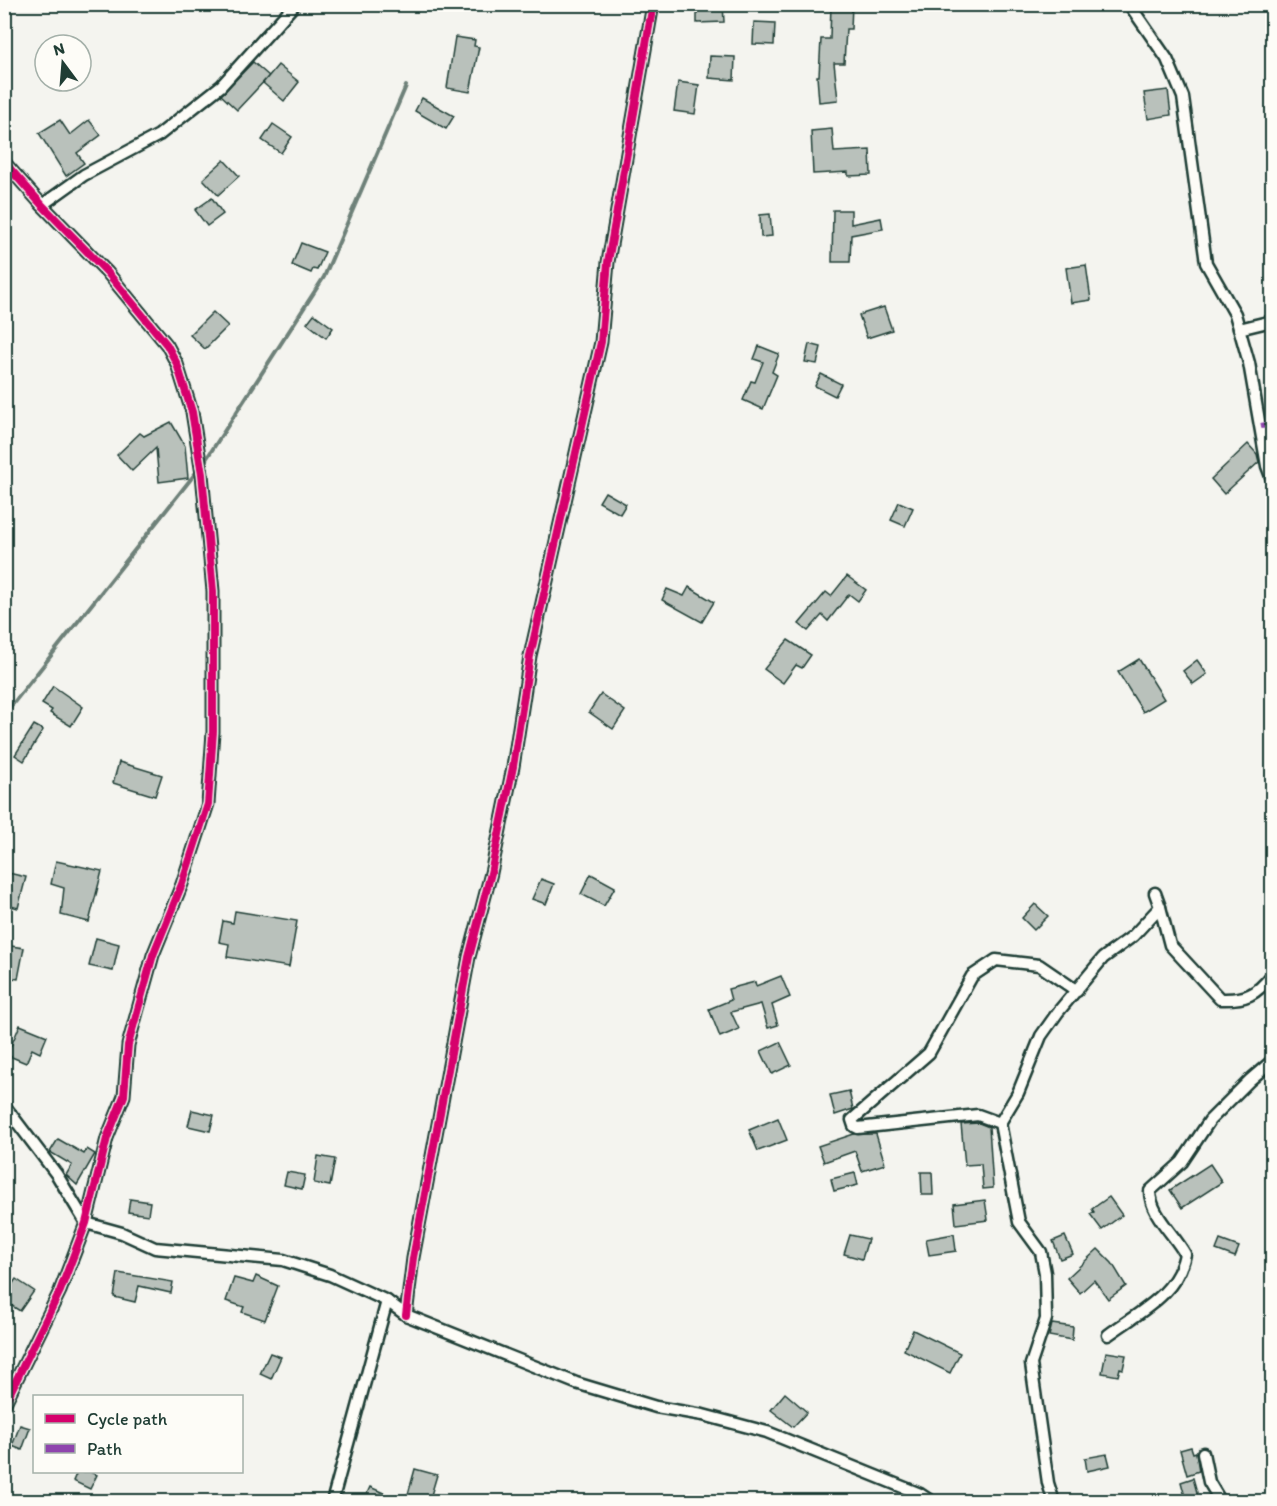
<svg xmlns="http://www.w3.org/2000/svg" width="1277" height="1506" viewBox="0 0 1277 1506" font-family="Itim,sans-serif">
  <rect width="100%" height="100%" fill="#f4f4ef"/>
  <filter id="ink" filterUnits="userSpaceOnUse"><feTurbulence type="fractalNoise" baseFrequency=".0167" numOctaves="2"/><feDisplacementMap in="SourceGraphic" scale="12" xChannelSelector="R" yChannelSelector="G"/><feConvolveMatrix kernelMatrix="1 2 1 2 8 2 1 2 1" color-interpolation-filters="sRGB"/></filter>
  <g filter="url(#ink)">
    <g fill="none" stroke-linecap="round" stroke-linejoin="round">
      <g stroke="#6e8179" stroke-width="4">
        <path d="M203,464L324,277L406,86"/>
        <path d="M4,715L198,470"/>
      </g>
    </g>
    <g fill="#b9c1bb" stroke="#1f3d34" stroke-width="1.5">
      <path d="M697,4H723L724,22L697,23Z"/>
      <path d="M831,4H852L851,29H846L844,63H834L838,100L819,102L817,76H819L821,39H830Z"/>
      <path d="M754,22L775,23L774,45L753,44Z"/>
      <path d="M455,37L475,40L474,46L479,47L470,92L447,88Z"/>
      <path d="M710,56L735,57L734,80L709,78Z"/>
      <path d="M253,62L269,76L237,110L221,95Z"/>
      <path d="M278,65L299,82L284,101L263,83Z"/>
      <path d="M678,82L699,85L695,114L674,111Z"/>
      <path d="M1168,90L1171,115L1148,119L1144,93Z"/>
      <path d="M422,98L454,116L446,129L415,111Z"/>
      <path d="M60,120L70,135L89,120L101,135L77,153L84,163L66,176L39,133Z"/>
      <path d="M273,124L292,137L281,153L262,140Z"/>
      <path d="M832,129L834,152L870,150L871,175L848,176V172L813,174L811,131Z"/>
      <path d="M224,160L239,176L218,195L203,179Z"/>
      <path d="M212,198L223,214L207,226L195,210Z"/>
      <path d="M833,210H851V224L881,218L883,229L851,235L850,262H832Z"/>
      <path d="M770,214L772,236L761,237L760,215Z"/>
      <path d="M301,243L325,252L317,270L313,269L311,273L292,265Z"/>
      <path d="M1086,265L1091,300L1071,303L1066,268Z"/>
      <path d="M884,307L892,330L867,338L859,315Z"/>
      <path d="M213,312L228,326L205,349L190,335Z"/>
      <path d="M314,314L333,328L326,338L307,323Z"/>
      <path d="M809,344L821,347L817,364L805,362Z"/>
      <path d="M759,346L779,354L772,372L777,375L763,409L743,400L751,381L755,382L763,362L754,359Z"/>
      <path d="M821,374L841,384L835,396L815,386Z"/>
      <path d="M171,422L185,446L188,478L159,482L156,448L132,471L117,455L140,433L144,436Z"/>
      <path d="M1248,444L1257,454L1259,462L1224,494L1211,479Z"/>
      <path d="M605,492L626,504L620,514L599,502Z"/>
      <path d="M899,502L913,508L905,526L891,520Z"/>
      <path d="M847,576L866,590L858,601L849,594L828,621L822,615L808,631L799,624L826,592L831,596Z"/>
      <path d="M689,587L714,602L702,622L662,600L667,589L684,596Z"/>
      <path d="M788,640L811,655L802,668L796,665L783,683L764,669Z"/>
      <path d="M1139,659L1164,699L1143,712L1118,672Z"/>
      <path d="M1197,660L1207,674L1193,684L1183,671Z"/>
      <path d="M53,686L83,707L71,726L50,713L52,710L42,704Z"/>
      <path d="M601,694L625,711L613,729L589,712Z"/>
      <path d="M34,725L43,730L24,761L15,755Z"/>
      <path d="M119,762L162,775L155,796L113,783Z"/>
      <path d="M56,861L102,871L89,922L61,915L64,888L51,884Z"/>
      <path d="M4,872L26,877L18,908L4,904Z"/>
      <path d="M591,874L615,887L604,906L581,894Z"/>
      <path d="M541,879L554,884L546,904L532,899Z"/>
      <path d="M1035,904L1048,916L1034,930L1022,918Z"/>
      <path d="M235,911L297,921L289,967L227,957L229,944L219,942L223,921L233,923Z"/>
      <path d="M96,938L119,944L113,971L89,966Z"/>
      <path d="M4,945L24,948L18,979L4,977Z"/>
      <path d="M781,976L790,997L772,1005L778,1025L768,1028L761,1004L731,1012L739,1029L720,1037L709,1009L731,1000L728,989L755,982L756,986Z"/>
      <path d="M20,1025L47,1036L40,1053L32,1049L26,1063L7,1055Z"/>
      <path d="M780,1042L791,1065L772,1074L761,1051Z"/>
      <path d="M849,1091L853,1109L835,1115L830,1095Z"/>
      <path d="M192,1110L214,1115L210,1131L188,1126Z"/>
      <path d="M778,1118L787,1140L758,1151L749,1130Z"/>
      <path d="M979,1123L989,1127L993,1188L983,1189L981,1164L965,1165L961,1124Z"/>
      <path d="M854,1134H876L885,1164L862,1171L855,1151L824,1162L818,1146Z"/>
      <path d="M58,1139L84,1154L87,1149L95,1154L77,1185L66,1175L72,1165L50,1152Z"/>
      <path d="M318,1156L335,1159L330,1186L314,1183Z"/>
      <path d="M1210,1164L1222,1182L1182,1208L1170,1190Z"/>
      <path d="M287,1172L305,1175L302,1189L284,1185Z"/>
      <path d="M921,1172H932L933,1195H922Z"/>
      <path d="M855,1173L858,1185L834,1191L831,1179Z"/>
      <path d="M1109,1197L1122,1215L1102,1230L1090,1214L1094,1212L1092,1209Z"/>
      <path d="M130,1199L150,1202L148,1215L128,1212Z"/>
      <path d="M985,1200L988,1220L956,1224L954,1204Z"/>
      <path d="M954,1234L956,1251L929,1255L926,1239Z"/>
      <path d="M850,1235L868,1239L862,1259L844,1254Z"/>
      <path d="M1065,1236L1073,1254L1060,1259L1053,1241Z"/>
      <path d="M1220,1240L1239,1247L1235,1257L1216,1250Z"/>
      <path d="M1098,1249L1112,1263L1126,1286L1108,1299L1094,1280L1080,1293L1067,1278Z"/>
      <path d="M118,1273L173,1282L171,1293L139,1286L135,1302L114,1297Z"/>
      <path d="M256,1276L278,1286L265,1320L242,1312L244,1307L226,1301L234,1278L253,1283Z"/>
      <path d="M16,1279L34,1291L20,1311L4,1301V1296Z"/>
      <path d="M1052,1324L1073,1327L1072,1340L1049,1336Z"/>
      <path d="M913,1330L960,1353L950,1373L904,1350Z"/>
      <path d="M1106,1352L1126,1355L1123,1369L1120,1368L1118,1376L1102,1373Z"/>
      <path d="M270,1353L281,1357L271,1379L260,1374Z"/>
      <path d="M785,1393L807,1412L793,1427L771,1410Z"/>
      <path d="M20,1425L30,1428L22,1450L12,1446Z"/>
      <path d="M1191,1447L1193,1453L1196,1452L1199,1471L1187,1475L1180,1450Z"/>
      <path d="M1107,1454L1110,1466L1087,1471L1085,1458Z"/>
      <path d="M415,1469L437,1475L429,1502L407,1498Z"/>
      <path d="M77,1472H90L97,1475L90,1489L73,1481Z"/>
      <path d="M1193,1478L1198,1496L1186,1500L1181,1482Z"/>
      <path d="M370,1487L400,1500L399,1502H363Z"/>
    </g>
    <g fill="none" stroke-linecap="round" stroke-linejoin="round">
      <g stroke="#1f3d34" stroke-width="15">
        <g id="minor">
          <path d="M1129,4L1167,59L1183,97L1206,263L1235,314L1249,363L1267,466L1272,479"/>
          <path d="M4,162L42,205L107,272L167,345L177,364L192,412L202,474L213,591V732L208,804L182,884L153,955L128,1045L124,1096L107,1138L86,1223L60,1291L4,1405"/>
          <path d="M42,205L84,175L159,135L221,86L295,4"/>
          <path d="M1239,329L1272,321"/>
          <path d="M1160,907L1170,945L1220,999C1246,1000 1256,995 1272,975"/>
          <path d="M4,1105L57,1175L86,1223L122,1233L155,1248L283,1260L330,1275L387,1301L406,1315L576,1383L656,1407L703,1415L767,1432L920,1494L932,1502"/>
          <path d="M1000,1123L978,1115L858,1128L854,1126L852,1120L929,1053L972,976L996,960L1039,965L1077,991"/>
          <path d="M406,1315L413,1258L469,957L491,873L513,767L530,656L601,342L608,262L653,4"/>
          <path d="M1108,1335C1139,1312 1177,1295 1185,1254C1174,1234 1150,1214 1150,1191L1182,1162L1210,1120L1250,1080L1272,1061"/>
          <path d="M1203,1453L1209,1482L1221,1502"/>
          <path d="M332,1502L387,1301"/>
          <path d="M1054,1502L1048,1483L1031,1364L1046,1319L1045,1273L1041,1252L1019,1222L1000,1123L1018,1093L1041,1036L1058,1012L1103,958L1133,936L1160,907L1155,893"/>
        </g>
      </g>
      <use href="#minor" stroke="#fdfcf7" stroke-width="10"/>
      <path stroke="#8e44ad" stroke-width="6" stroke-dasharray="12 6" stroke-linecap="butt" d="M1261,426L1272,424"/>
      <g stroke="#fdfcf7" stroke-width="11">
        <g id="cycleway">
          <path d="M4,162L42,205L107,272L167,345L177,364L192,412L202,474L213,591V732L208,804L182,884L153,955L128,1045L124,1096L107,1138L86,1223L60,1291L4,1405"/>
          <path d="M406,1315L413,1258L469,957L491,873L513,767L530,656L601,342L608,262L653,4"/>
        </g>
      </g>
      <use href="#cycleway" stroke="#d6006c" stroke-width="8"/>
    </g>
  </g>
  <rect width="1277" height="1506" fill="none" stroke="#fdfcf7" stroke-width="24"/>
  <rect x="12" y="12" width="1253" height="1482" fill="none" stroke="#1f3d34" stroke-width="2" filter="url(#ink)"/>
  <rect x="33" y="1395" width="210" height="78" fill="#fdfcf7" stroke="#a4b0a9" stroke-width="1.5"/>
  <rect x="45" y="1414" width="30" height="9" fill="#d6006c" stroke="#a4b0a9" stroke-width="1.5"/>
  <text x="87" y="1425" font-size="18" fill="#1f3d34">Cycle path</text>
  <rect x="45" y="1444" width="30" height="9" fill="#8e44ad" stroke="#a4b0a9" stroke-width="1.5"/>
  <text x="87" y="1455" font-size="18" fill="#1f3d34">Path</text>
  <g transform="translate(63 63) rotate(344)"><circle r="28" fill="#fdfcf7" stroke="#a4b0a9" stroke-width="1.5"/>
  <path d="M0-4.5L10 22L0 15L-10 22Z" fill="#1f3d34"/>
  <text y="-9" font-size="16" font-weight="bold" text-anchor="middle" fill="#1f3d34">N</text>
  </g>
</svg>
